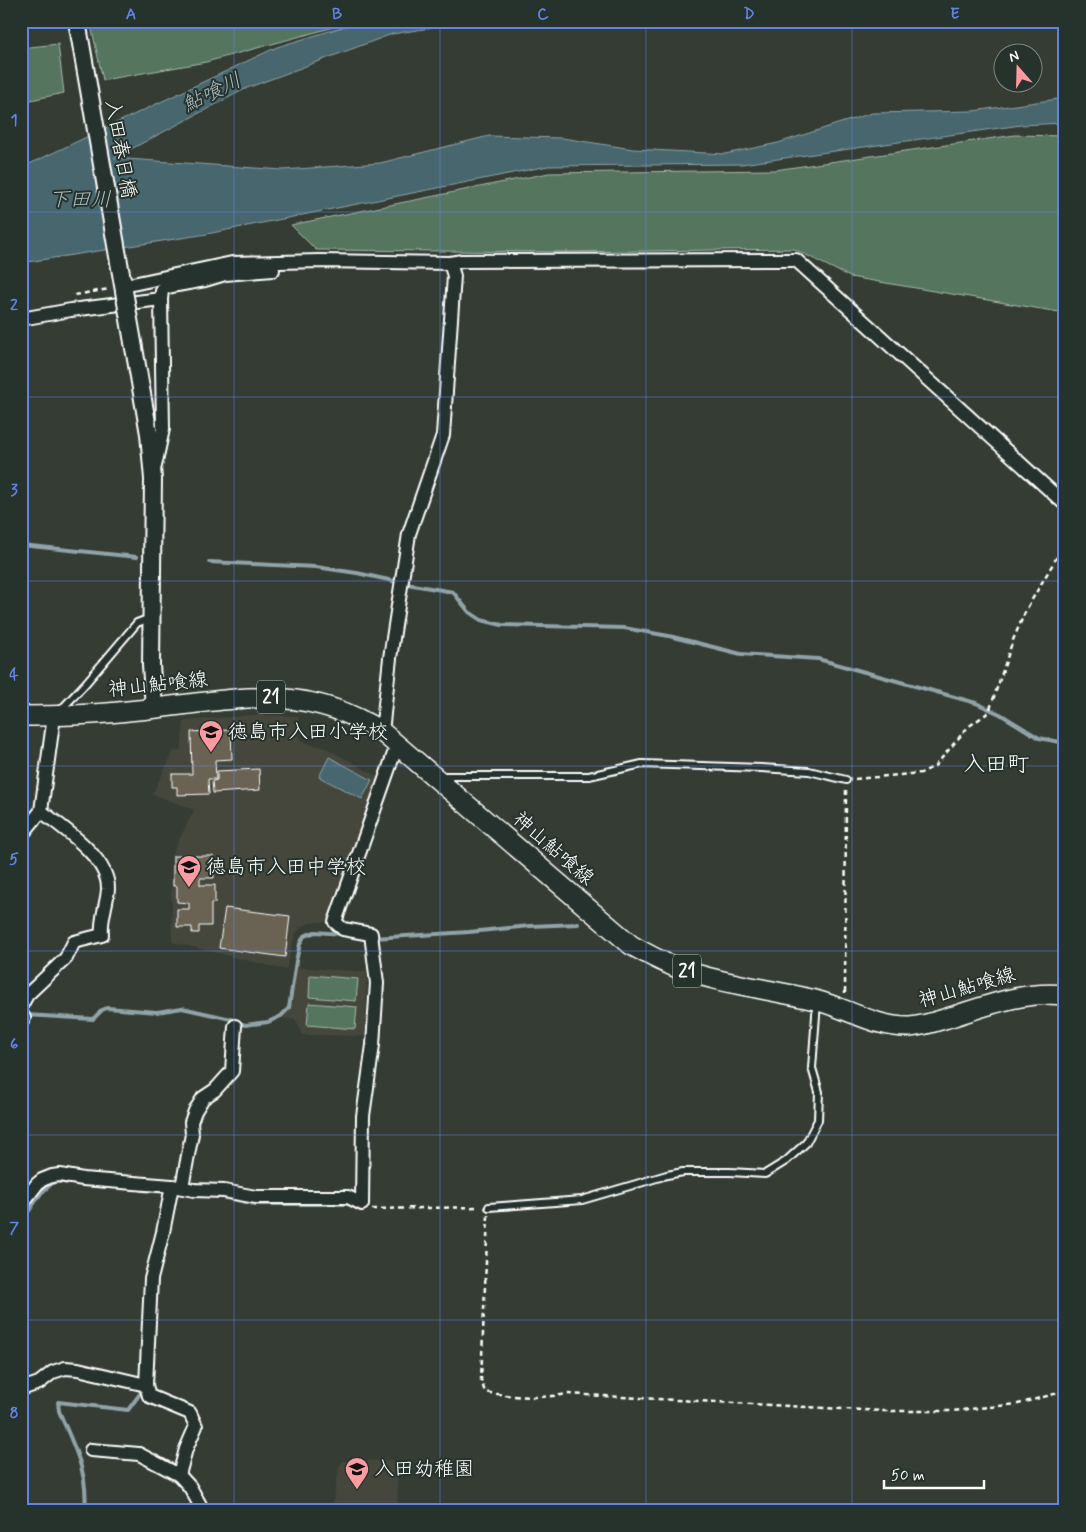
<svg xmlns="http://www.w3.org/2000/svg" width="1086" height="1532" viewBox="0 0 1086 1532" font-family="Mynerve,'Klee One',sans-serif">
  <rect width="100%" height="100%" fill="#343c34"/>
  <filter id="ink" filterUnits="userSpaceOnUse"><feTurbulence type="fractalNoise" baseFrequency=".02" numOctaves="2"/><feDisplacementMap in="SourceGraphic" scale="10" xChannelSelector="R" yChannelSelector="G"/><feConvolveMatrix kernelMatrix="1 2 1 2 8 2 1 2 1" color-interpolation-filters="sRGB"/></filter>
  <g filter="url(#ink)">
    <g fill="#44473d">
      <path d="M252,715L298,716L300,741L326,748L382,779L336,908L326,922L309,923L301,928L295,934L286,970L172,942L171,856L194,810L152,794L174,751L181,750L184,721Z"/>
      <path d="M295,967L367,972L365,1036L302,1035L296,1020L283,1018L290,1010L293,1003Z"/>
      <path d="M397,1460L398,1511H328L333,1502L339,1467L343,1461Z"/>
    </g>
    <g fill="#54745e" stroke="#aabaae">
      <path d="M90,21H356L206,62L103,80Z"/>
      <path d="M58,44L64,93L21,102V48Z"/>
      <path d="M1015,135L1065,136V313L850,277L794,249L564,252L316,250L291,225L549,173L775,170Z"/>
      <path d="M310,975L358,979L356,1001L309,997Z"/>
      <path d="M309,1003L357,1007L355,1029L307,1025Z"/>
    </g>
    <g fill="#47666e" stroke="#91a3a8">
      <path d="M362,21H474L392,34L247,88L114,158L283,170L380,163L489,136L562,138L633,149L725,154L778,143L872,113L973,111L1065,98V123L1021,125L742,164L548,166L207,234L21,263V168L277,47Z"/>
      <path d="M329,757L372,780L362,799L319,777Z"/>
    </g>
    <g fill="none" stroke-linecap="round" stroke-linejoin="round">
      <g stroke="#91a3a8" stroke-width="4">
        <path d="M21,545L137,557"/>
        <path d="M209,562L316,567L357,573L407,584L453,592L469,612L481,620L502,625L624,628L669,636L741,654L818,659L976,703L1000,714L1039,738L1065,743"/>
        <path d="M374,938L469,932L530,926L578,924"/>
        <path d="M26,1015L93,1019L102,1010L107,1008L157,1012L182,1008L231,1019L245,1025L268,1022L281,1016L289,1008L296,961L300,944L304,936L315,932L342,934"/>
        <path d="M141,1190L169,1192"/>
        <path d="M218,1196L256,1204H349"/>
        <path d="M21,1214L28,1212L41,1193L55,1181L69,1183"/>
        <path d="M85,1511C89,1472 73,1445 59,1411L58,1402L128,1410L142,1391"/>
      </g>
    </g>
    <g fill="#6a6252" stroke="#fff">
      <path d="M231,730L232,759L215,760L216,779H208L209,794L177,795V787H172V774H192L191,732Z"/>
      <path d="M259,769L260,790L213,793L212,781L217,780V771Z"/>
      <path d="M173,856H213L214,878H200V885H215V903H211V926H199V933H192V927H177V909H189V903L177,902V886H173Z"/>
      <path d="M225,908L290,916L285,957L219,948Z"/>
    </g>
    <g fill="none" stroke-linecap="round" stroke-linejoin="round">
      <g stroke="#fff" stroke-width="10">
        <g id="lane">
          <path d="M59,712L85,684L137,623L150,618"/>
          <path d="M441,776H589L642,764L761,768L809,771L846,780"/>
          <path d="M489,1207L582,1200L667,1175L683,1172H730L765,1174L786,1161L806,1143L818,1120L819,1092L812,1068L817,1002"/>
        </g>
      </g>
      <g stroke="#fff" stroke-width="16">
        <g id="street">
          <path d="M123,286L232,263L320,261L450,263L462,261L796,260L1065,504"/>
          <path d="M21,319L71,310L161,299L162,291L164,288L177,285L205,280L225,274L273,270"/>
          <path d="M155,466L163,429L161,299"/>
          <path d="M382,732L390,658L409,534L443,435L454,276L450,263"/>
          <path d="M21,836L41,811L54,716"/>
          <path d="M21,1006L27,995L66,958L74,942L102,935C100,919 107,905 108,889C109,858 63,828 41,811"/>
          <path d="M21,1013L24,1018L21,1023"/>
          <path d="M172,1186L163,1232L151,1279L146,1385L149,1396L190,1413L196,1426L186,1449L179,1475"/>
          <path d="M182,1187L192,1134L191,1122L195,1111L203,1098L215,1090L232,1071L235,1026"/>
          <path d="M21,1205L37,1184L42,1180L52,1176L60,1175L83,1179L172,1186L194,1190L224,1191L256,1197H348L362,1204L363,1116L373,1045L377,983L371,934L343,929L335,922L397,745"/>
          <path d="M21,1389L39,1383L53,1372L65,1368L78,1369L146,1385"/>
          <path d="M91,1450L139,1454L179,1475L190,1487L200,1505L201,1511"/>
        </g>
      </g>
      <g stroke="#fff" stroke-width="20">
        <g id="secondary">
          <path d="M77,21L124,291"/>
          <path d="M134,348L149,434L153,479L151,665L154,708"/>
        </g>
      </g>
      <g stroke="#fff" stroke-width="22">
        <path id="primary" d="M21,716C57,716 92,715 128,711C220,703 297,677 382,732L631,945C645,953 660,961 675,967C720,984 769,989 815,1000C847,1008 876,1028 910,1027C925,1026 940,1020 954,1016C991,1004 1026,991 1065,995"/>
      </g>
      <g stroke="#fff" stroke-width="2.5" stroke-dasharray="5 4" stroke-linecap="butt">
        <path d="M75,295L109,289"/>
        <path d="M855,779L921,773L935,766L968,727L989,712L1013,640L1026,610L1065,543"/>
        <path d="M845,993L846,789"/>
        <path d="M372,1209L479,1207"/>
        <path d="M488,1215L481,1380L485,1392C512,1397 540,1399 567,1394L881,1411H951L1018,1404L1065,1391"/>
      </g>
      <use href="#lane" stroke="#26332d" stroke-width="6"/>
      <use href="#street" stroke="#26332d" stroke-width="12"/>
      <use href="#secondary" stroke="#26332d" stroke-width="16"/>
      <use href="#primary" stroke="#26332d" stroke-width="19"/>
      <g stroke="#fff" stroke-width="20" stroke-linecap="butt">
        <path id="secondary-bridge" d="M124,291L134,348"/>
      </g>
      <use href="#secondary-bridge" stroke="#26332d" stroke-width="16"/>
    </g>
  </g>
  <path fill="none" stroke="#6183e4" stroke-width="1" stroke-opacity="0.55" d="M234,21V1511M440,21V1511M646,21V1511M852,21V1511M21,212H1065M21,397H1065M21,581H1065M21,766H1065M21,951H1065M21,1135H1065M21,1320H1065"/>
  <defs>
    <g id="school-pin" transform="scale(1.25)"><path d="M0 17L-7.5 6A9.5 9.5 0 1 1 7.5 6Z" fill="#ff9aa2" stroke="#26332d"/><path d="M0-5L7-2L0 1L-7-2ZM-4 1L0 2.5L4 1V4Q0 6-4 4Z" fill="#111"/></g>
  </defs>
  <g fill-rule="evenodd">
    <use href="#school-pin" x="211" y="732"/>
    <use href="#school-pin" x="189" y="867"/>
    <use href="#school-pin" x="357" y="1469"/>
  </g>
  <g text-anchor="middle" dominant-baseline="central" stroke-width="4" stroke-linejoin="round" paint-order="stroke">
    <g fill="#26332d" stroke="#bec2c0" stroke-width="1">
      <rect x="257" y="680.5" width="28" height="33" rx="4"/>
      <rect x="673" y="954.5" width="28" height="33" rx="4"/>
    </g>
    <g font-size="19" font-weight="bold" fill="#fff">
      <text x="271" y="697">21</text>
      <text x="687" y="971">21</text>
    </g>
    <g font-size="20" fill="#fff" stroke="#26332d">
      <text transform="translate(120 149) rotate(80)">入田春日橋</text>
      <text transform="translate(158 685) rotate(-6)">神山鮎喰線</text>
      <text transform="translate(553 849) rotate(41)">神山鮎喰線</text>
      <text transform="translate(967 988) rotate(-16)">神山鮎喰線</text>
    </g>
    <g font-size="20" fill="#fff" stroke="#26332d" text-anchor="start">
      <text x="228" y="732">徳島市入田小学校</text>
      <text x="206" y="867">徳島市入田中学校</text>
      <text x="374" y="1469">入田幼稚園</text>
    </g>
    <g font-size="21" font-style="italic" fill="#acbabe" stroke="#26332d">
      <text transform="translate(212 93) rotate(-26)">鮎喰川</text>
      <text x="80" y="200">下田川</text>
    </g>
    <g font-size="22" fill="#fff" stroke="#26332d">
      <text x="996" y="765">入田町</text>
    </g>
  </g>
  <rect width="1086" height="1532" fill="none" stroke="#26332d" stroke-width="55"/>
  <g transform="translate(1018 68) rotate(340)"><circle r="24" fill="#26332d" stroke="#7d8581"/>
  <path d="M0-4L9 19L0 12L-9 19Z" fill="#ff9aa2"/>
  <text y="-8" font-size="14" font-weight="bold" text-anchor="middle" fill="#ffffff">N</text>
  </g>
  <path d="M884 1480v8h100v-8" fill="none" stroke="#ffffff" stroke-width="2.5"/>
  <text x="891" y="1480" font-size="15" fill="#ffffff" stroke="#26332d" stroke-width="4" paint-order="stroke">50 m</text>
  <rect x="28" y="28" width="1030" height="1476" fill="none" stroke="#6183e4" stroke-width="2"/>
  <g font-size="16" text-anchor="middle" font-weight="bold" fill="#6183e4">
    <text x="131" y="19">A</text>
    <text x="337" y="19">B</text>
    <text x="543" y="19">C</text>
    <text x="749" y="19">D</text>
    <text x="955" y="19">E</text>
    <text x="14" y="125">1</text>
    <text x="14" y="310">2</text>
    <text x="14" y="495">3</text>
    <text x="14" y="679">4</text>
    <text x="14" y="864">5</text>
    <text x="14" y="1049">6</text>
    <text x="14" y="1233">7</text>
    <text x="14" y="1418">8</text>
  </g>
</svg>
